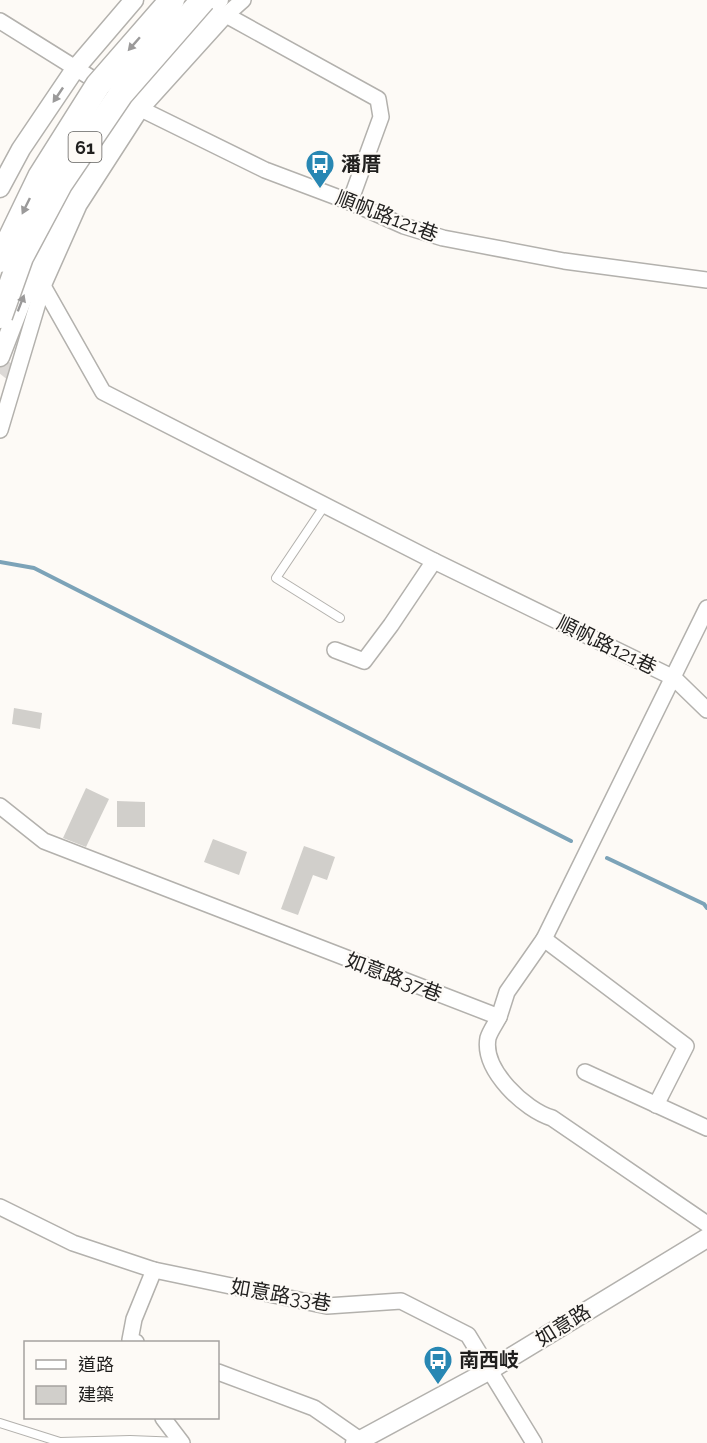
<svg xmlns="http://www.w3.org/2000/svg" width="707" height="1443" viewBox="0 0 707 1443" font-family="Raleway,'Noto Sans TC',sans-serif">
  <rect width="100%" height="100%" fill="#fdfaf6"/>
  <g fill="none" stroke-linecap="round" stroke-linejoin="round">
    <g stroke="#7ca3b8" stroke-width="4">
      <path d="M0,562L34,568L571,841"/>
      <path d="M607,858L704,904L707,908"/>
    </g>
  </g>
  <g fill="#d1cfcb">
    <path d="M14,708L42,713L40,729L12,724Z"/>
    <path d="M86,788L109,799L86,847L63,838Z"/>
    <path d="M117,801L145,802V827H117Z"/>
    <path d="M213,839L247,852L239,875L204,862Z"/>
    <path d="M304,846L335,857L327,880L313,875L298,915L281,909Z"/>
  </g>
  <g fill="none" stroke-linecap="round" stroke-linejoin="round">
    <path stroke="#dcd9d6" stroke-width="15" stroke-dasharray="15 8" stroke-linecap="butt" d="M0,364L16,377"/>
    <g stroke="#b3b1ad" stroke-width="10">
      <g id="service">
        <path d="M325,505L276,578L340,618"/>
        <path d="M0,1423L60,1442L130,1440L181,1442"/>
      </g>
    </g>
    <g stroke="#b3b1ad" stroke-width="18">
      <g id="minor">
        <path d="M226,15L378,99L381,117L350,202"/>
        <path d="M0,21L141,109L265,170L350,202L404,226L443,238L564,261L707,280"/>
        <path d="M43,286L103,392L434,561L674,678L707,710"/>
        <path d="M0,430L43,286L79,205L141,109L226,15L243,0"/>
        <path d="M335,650L364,661L391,625L434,561"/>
        <path d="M0,806L44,841L499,1017C496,1023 490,1031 488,1038C482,1070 525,1110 552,1118L707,1224"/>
        <path d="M544,939L686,1046L656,1105"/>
        <path d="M499,1017L507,992L544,939L707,608"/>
        <path d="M585,1072L707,1128"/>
        <path d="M0,1207L73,1243L154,1270L327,1306L401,1301L468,1335L534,1443"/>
        <path d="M136,1342L130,1340L134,1319L154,1270"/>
        <path d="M218,1372L314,1408L360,1440"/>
        <path d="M163,1418L182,1443"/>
      </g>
    </g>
    <g stroke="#b3b1ad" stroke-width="21">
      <g id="tertiary">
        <path d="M0,188L21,149L75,69L134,0"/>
        <path d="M0,357L36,264L72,192L132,102L210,9L219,0"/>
        <path d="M355,1443L490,1370L707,1238"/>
      </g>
    </g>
    <use href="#service" stroke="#fff" stroke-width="8"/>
    <use href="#minor" stroke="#fff" stroke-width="15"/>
    <use href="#tertiary" stroke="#fff" stroke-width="18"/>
    <g stroke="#b3b1ad" stroke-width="27" stroke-linecap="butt">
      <g id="trunk-bridge">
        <path d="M0,260L40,177L98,85L172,0"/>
        <path d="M0,316L21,257L60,184L121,94L203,0"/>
      </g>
    </g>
    <use href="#trunk-bridge" stroke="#fff" stroke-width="24"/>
  </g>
  <defs><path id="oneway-solid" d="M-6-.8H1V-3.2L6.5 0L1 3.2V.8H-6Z" transform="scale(1.5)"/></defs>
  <g fill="#9b9a9a">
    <use href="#oneway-solid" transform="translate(134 44) rotate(131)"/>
    <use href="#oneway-solid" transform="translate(58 95) rotate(124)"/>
    <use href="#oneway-solid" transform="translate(26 206) rotate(116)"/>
    <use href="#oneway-solid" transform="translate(21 303) rotate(-69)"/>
  </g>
  <defs>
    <g id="bus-pin" transform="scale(1.5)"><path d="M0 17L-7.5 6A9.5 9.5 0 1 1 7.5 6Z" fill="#2887b3" stroke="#fdfaf6"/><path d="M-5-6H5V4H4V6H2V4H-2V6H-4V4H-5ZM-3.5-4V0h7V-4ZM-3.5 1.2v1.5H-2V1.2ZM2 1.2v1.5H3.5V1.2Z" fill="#fff"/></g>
  </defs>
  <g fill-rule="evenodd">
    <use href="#bus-pin" x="320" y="164"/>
    <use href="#bus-pin" x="438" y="1360"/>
  </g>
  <g text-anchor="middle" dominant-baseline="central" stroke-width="4.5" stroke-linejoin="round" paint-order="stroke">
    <rect fill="#fdfaf6" stroke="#62615f" stroke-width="1.5" x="68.5" y="132" width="33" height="30" rx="4.5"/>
    <g font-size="18" font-weight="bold" fill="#201f1e">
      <text x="85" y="147">61</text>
    </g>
    <g font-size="20" font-weight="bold" fill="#201f1e" stroke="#fdfaf6" text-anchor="start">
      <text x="341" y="164">潘厝</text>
      <text x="459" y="1360">南西岐</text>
    </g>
    <g font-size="20" fill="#201f1e" stroke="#fdfaf6">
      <text transform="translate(387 216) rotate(21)">順帆路121巷</text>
      <text transform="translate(607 645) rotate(26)">順帆路121巷</text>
      <text transform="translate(394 977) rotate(21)">如意路37巷</text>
      <text transform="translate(281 1295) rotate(10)">如意路33巷</text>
      <text transform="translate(563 1325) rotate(-32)">如意路</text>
    </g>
  </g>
  <rect x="24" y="1341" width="195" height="78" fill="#fdfaf6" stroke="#a5a2a0" stroke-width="1.5"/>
  <rect x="36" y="1360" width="30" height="9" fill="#ffffff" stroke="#a5a2a0" stroke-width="1.5"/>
  <text x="78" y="1371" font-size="18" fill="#201f1e">道路</text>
  <rect x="36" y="1386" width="30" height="18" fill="#d1cfcb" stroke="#a5a2a0" stroke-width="1.5"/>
  <text x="78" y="1401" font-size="18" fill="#201f1e">建築</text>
</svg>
